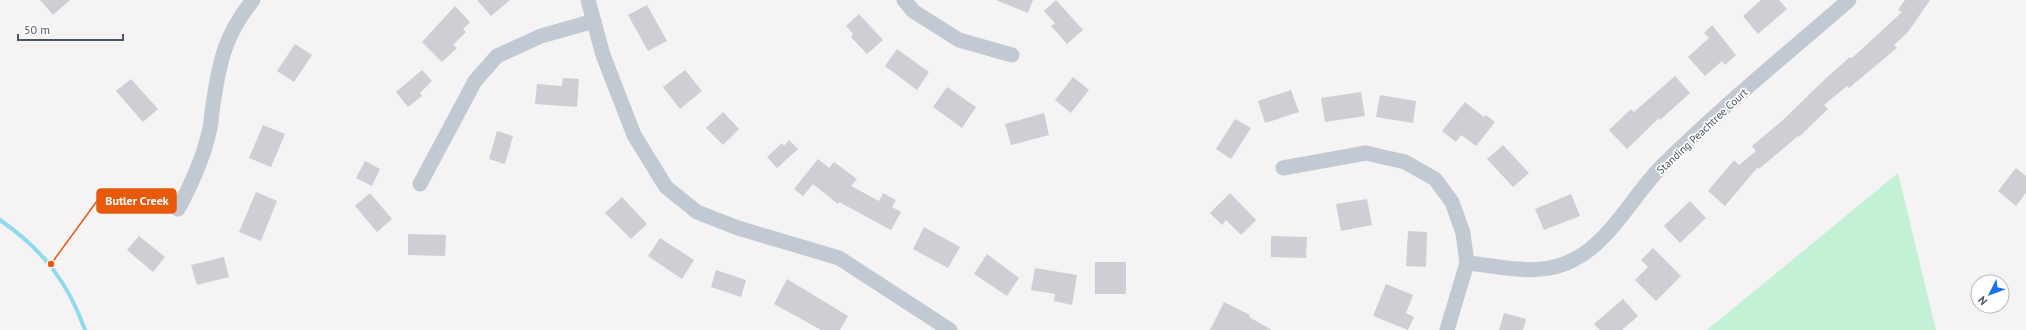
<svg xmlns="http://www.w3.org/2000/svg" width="2026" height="330" viewBox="0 0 2026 330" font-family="'PT Sans',sans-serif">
  <rect width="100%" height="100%" fill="#f5f3f3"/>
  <path fill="#c3f1d5" d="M1898,173L1936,330H1707Z"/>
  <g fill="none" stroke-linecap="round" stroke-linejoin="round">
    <path stroke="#90daee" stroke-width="4" d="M0,220C42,249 68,282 85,330"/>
  </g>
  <g fill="#cdcfd5">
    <path d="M40,0H70L53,15Z"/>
    <path d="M477,0H510L491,16Z"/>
    <path d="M996,0H1033L1028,13Z"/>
    <path d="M1056,0L1083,30L1067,44L1051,26L1055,23L1044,11Z"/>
    <path d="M1761,0H1779L1787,9L1758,34L1743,16Z"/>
    <path d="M1905,0H1930L1908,32L1894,45L1897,48L1849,88L1847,86L1824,105L1828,109L1799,137L1798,136L1759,169L1758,167L1725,206L1708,191L1734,160L1739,165L1756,151L1752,146L1783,120L1824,80L1850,57L1852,58L1902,12L1898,10Z"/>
    <path d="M647,5L667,41L648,51L628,15Z"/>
    <path d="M455,6L470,22L463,29L466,32L453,45L457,48L442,62L422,42Z"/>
    <path d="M859,14L883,40L867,54L851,37L853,34L846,26Z"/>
    <path d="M1712,25L1736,55L1725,65L1722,61L1705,76L1688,57L1709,38L1704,33Z"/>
    <path d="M295,44L312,55L294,82L277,71Z"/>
    <path d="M897,49L929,72L917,90L885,66Z"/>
    <path d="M422,70L432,81L420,93L422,96L408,107L396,92Z"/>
    <path d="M685,70L702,91L680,109L663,87Z"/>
    <path d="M1675,76L1690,93L1660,120L1659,118L1627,149L1609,130L1631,109L1634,112Z"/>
    <path d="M1073,77L1089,90L1071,113L1055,100Z"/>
    <path d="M563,78L579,79L577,107L535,104L537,84L562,86Z"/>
    <path d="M131,79L158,109L143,122L116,91Z"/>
    <path d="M947,87L976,107L962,128L933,107Z"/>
    <path d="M1291,90L1299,112L1265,123L1258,101Z"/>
    <path d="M1361,92L1365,116L1325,122L1321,98Z"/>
    <path d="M1380,95L1416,101L1413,123L1376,117Z"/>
    <path d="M1465,102L1484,117L1486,115L1495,122L1476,146L1461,135L1456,142L1442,131Z"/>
    <path d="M723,112L739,129L723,145L706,128Z"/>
    <path d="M1044,113L1049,135L1011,145L1005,124Z"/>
    <path d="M1235,119L1251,128L1231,159L1216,149Z"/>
    <path d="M263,125L285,134L271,167L249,158Z"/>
    <path d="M497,131L513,136L505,164L489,159Z"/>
    <path d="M789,140L798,149L777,168L767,157L782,143L784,146Z"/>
    <path d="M1503,145L1529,173L1513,187L1487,159Z"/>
    <path d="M818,159L829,168L834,162L857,179L851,186L879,201L883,193L896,200L892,207L901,212L891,230L839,202L838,204L813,184L803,196L794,189Z"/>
    <path d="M365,161L380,169L372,186L356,178Z"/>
    <path d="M2016,168L2026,176V193L2016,206L1998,191Z"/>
    <path d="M256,192L277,201L261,241L239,232Z"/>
    <path d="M370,193L392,219L377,232L355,206Z"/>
    <path d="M1230,193L1256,220L1241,235L1226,220L1222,225L1210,213Z"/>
    <path d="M1571,194L1580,216L1544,230L1535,209Z"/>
    <path d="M622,197L647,224L631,239L605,213Z"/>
    <path d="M1367,199L1372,225L1341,231L1336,204Z"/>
    <path d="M1690,201L1706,218L1680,243L1664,226Z"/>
    <path d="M924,227L960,247L948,268L913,249Z"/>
    <path d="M1408,231L1427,232L1426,267L1406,266Z"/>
    <path d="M408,234L446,235L445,256L408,255Z"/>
    <path d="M139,236L165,257L153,272L127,250Z"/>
    <path d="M1271,236L1307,237L1306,258L1271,257Z"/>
    <path d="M660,238L694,260L682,279L648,256Z"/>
    <path d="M1653,248L1681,276L1656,301L1635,280L1648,267L1641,260Z"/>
    <path d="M987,254L1019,278L1007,296L974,274Z"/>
    <path d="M224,257L229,277L197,285L191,265Z"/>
    <rect x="1095" y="262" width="31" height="32"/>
    <path d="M1035,268L1077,275L1072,305L1054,301L1055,294L1031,290Z"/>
    <path d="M716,270L746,280L741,297L711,287Z"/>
    <path d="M787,279L848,316L840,330H821L774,304Z"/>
    <path d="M1386,284L1413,295L1406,313L1414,317L1408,330L1373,316Z"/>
    <path d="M1623,299L1638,316L1622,330H1600L1594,324Z"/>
    <path d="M1224,302L1250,315L1249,317L1272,330H1210Z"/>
    <path d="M1504,313L1526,319L1523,330H1499Z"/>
  </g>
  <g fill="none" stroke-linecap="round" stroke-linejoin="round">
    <g stroke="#c1cad2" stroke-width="15">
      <path d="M588,0L603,55L634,135L666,187L697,212L738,228L839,258L950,330"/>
      <path d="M904,0L913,11L959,40L1012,55"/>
      <path d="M1283,168L1366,153L1405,162L1435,179L1452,202L1463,233L1467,263L1447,330"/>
      <path d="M420,184L475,81L497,56L541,36L594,21"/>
      <path d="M178,209C191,185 203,159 209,132C212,123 211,114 213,105C219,63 225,34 253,0"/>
      <path d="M1467,263C1502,266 1539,278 1573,260C1612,241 1635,191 1666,162C1724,105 1788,53 1849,0"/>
    </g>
  </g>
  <g text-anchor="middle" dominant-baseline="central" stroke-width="3.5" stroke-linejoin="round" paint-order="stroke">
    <g font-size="11" fill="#4a5661" stroke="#fff">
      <text transform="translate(1702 131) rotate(-43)">Standing Peachtree Court</text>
    </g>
  </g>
  <path fill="none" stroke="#e8590c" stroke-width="1.5" d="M51 264L97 201"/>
  <circle fill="#e8590c" stroke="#fff" stroke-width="1.5" cx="51" cy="264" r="4"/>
  <rect fill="#e8590c" stroke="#e8590c" stroke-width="1.5" x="97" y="189" width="79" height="24" rx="4"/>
  <g font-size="12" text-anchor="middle" font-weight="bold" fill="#fff">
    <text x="137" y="205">Butler Creek</text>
  </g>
  <g transform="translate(1990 294) rotate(228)"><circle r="19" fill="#ffffff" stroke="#b7bbc0"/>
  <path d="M0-3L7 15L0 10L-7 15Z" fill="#1a73e8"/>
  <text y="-6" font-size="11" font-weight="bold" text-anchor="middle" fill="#4a5661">N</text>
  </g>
  <path d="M18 34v6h105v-6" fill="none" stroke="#4a5661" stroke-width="2"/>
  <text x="24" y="34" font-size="12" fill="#4a5661" stroke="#ffffff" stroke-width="3" paint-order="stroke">50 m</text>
</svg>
